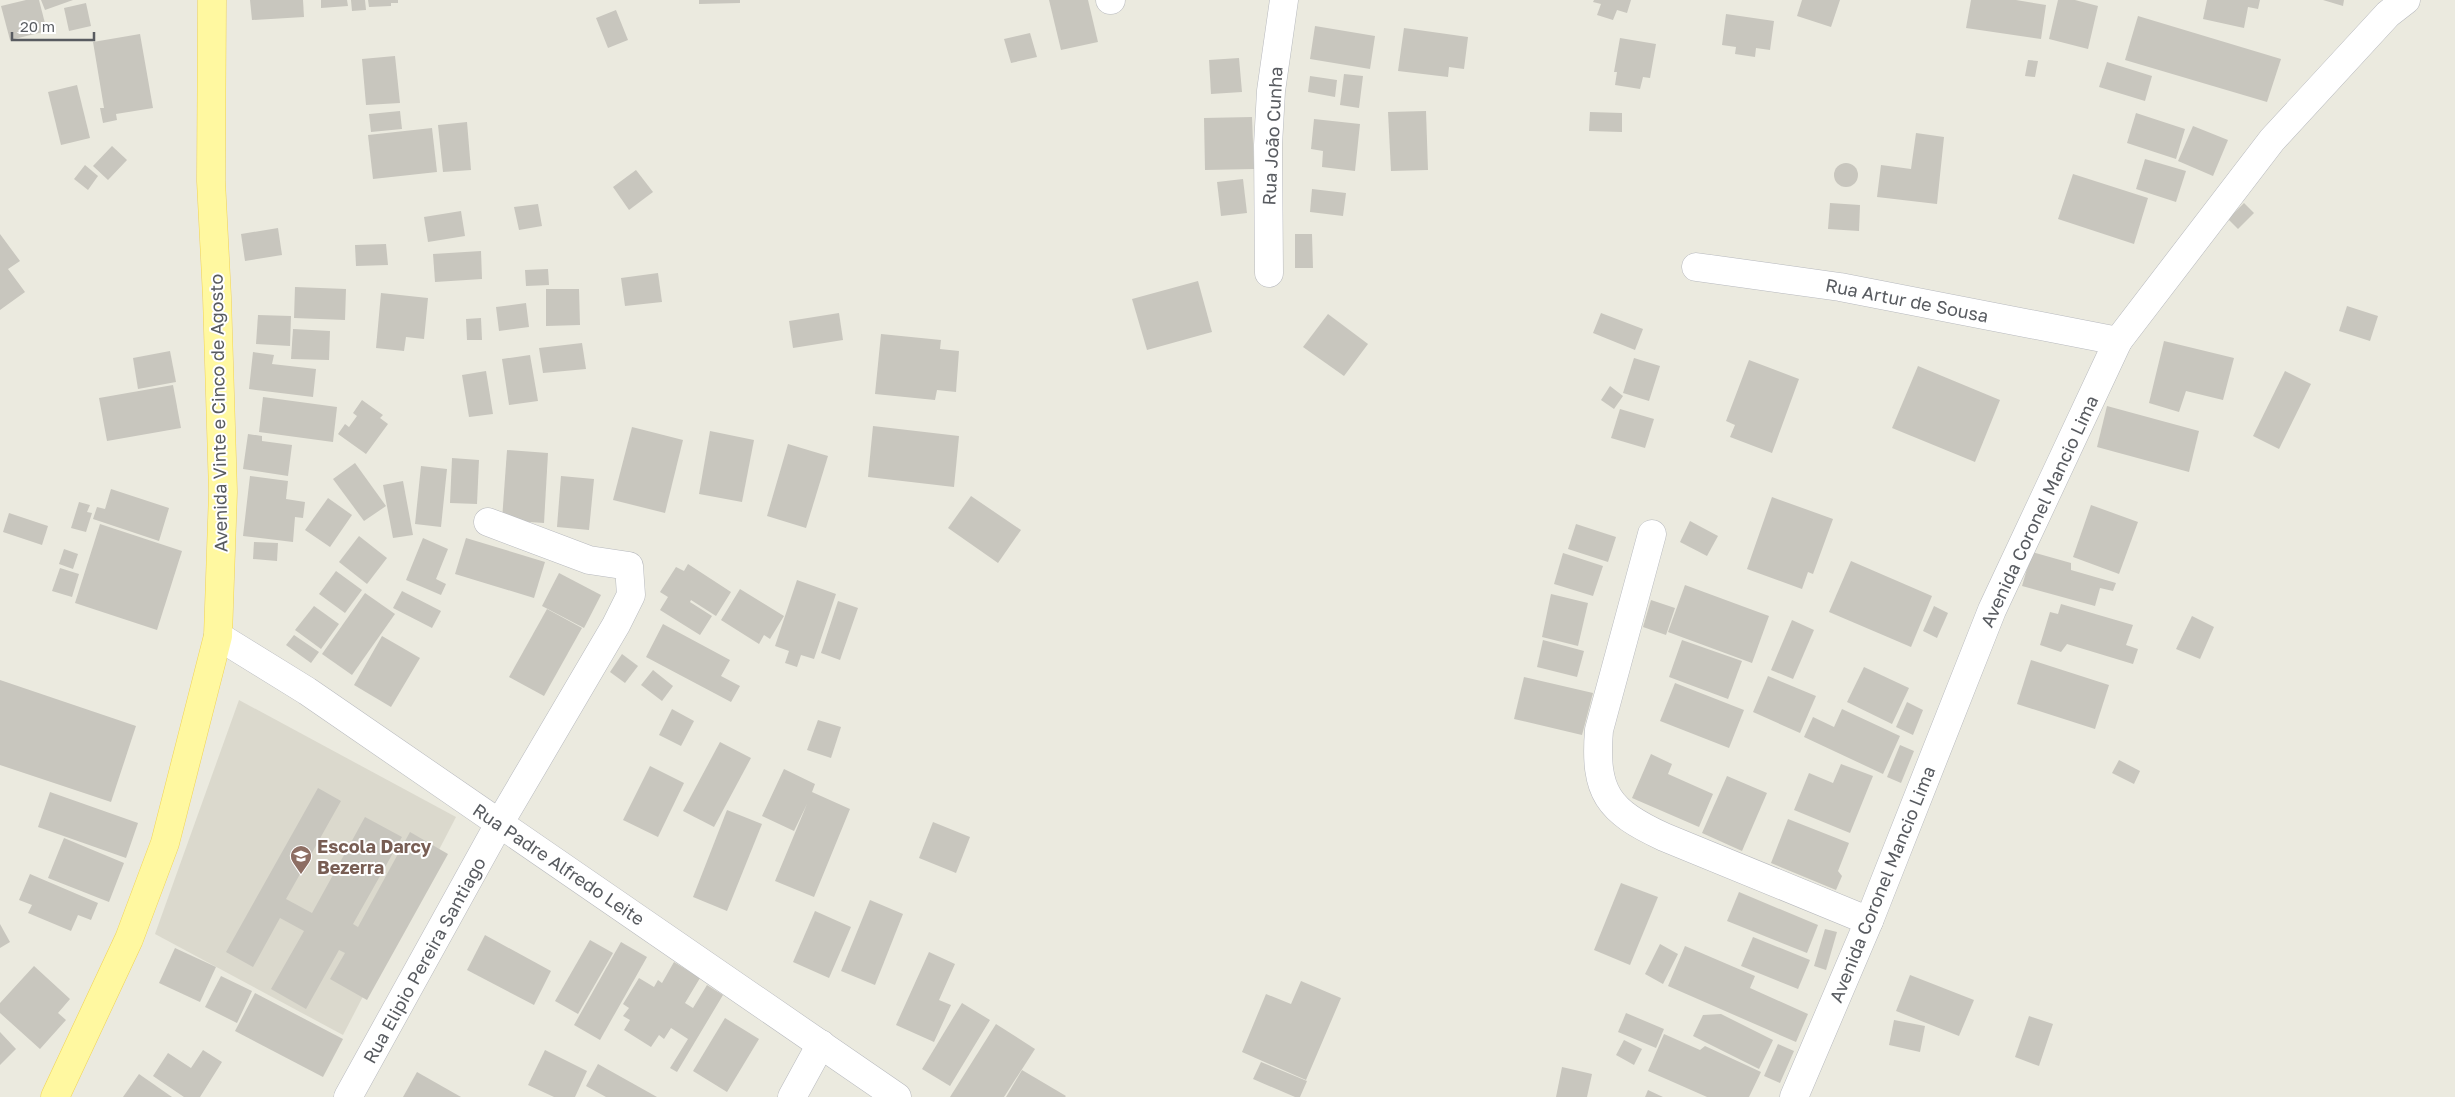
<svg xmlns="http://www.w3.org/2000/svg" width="2455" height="1097" viewBox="0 0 2455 1097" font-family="'Golos Text',sans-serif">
  <rect width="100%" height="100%" fill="#ebeadf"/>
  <path fill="#dbd9cd" d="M239,700L456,817L343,1035L155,934Z"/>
  <g fill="#c8c6be">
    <path d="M26,0H39L47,31L10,40L1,6Z"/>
    <path d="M41,0H73L45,10Z"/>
    <path d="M250,0H303L304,17L252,20Z"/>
    <path d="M321,0H347L348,6L321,8Z"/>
    <path d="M351,0H365L366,10L352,11Z"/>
    <path d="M368,0H398V3H391V6L369,7Z"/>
    <path d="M699,0H740V3L699,4Z"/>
    <path d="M1049,0H1088L1098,42L1061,50Z"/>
    <path d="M1594,0H1631L1627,13L1617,10L1613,20L1597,15L1601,4L1593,2Z"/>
    <path d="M1802,0H1840L1831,27L1797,16Z"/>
    <path d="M1971,0H2016L2046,5L2041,39L1966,28Z"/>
    <path d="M2058,0H2075L2098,6L2088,49L2049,39Z"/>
    <path d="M2207,0H2260L2258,9L2248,7L2244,28L2203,19Z"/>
    <path d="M2323,0H2344L2343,6Z"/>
    <path d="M86,3L91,26L69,31L64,8Z"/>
    <path d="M616,10L628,40L608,48L596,18Z"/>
    <path d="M1726,14L1774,21L1770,50L1756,48L1755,57L1735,54L1736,47L1722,45Z"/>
    <path d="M2138,16L2281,59L2267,102L2125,60Z"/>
    <path d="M1315,26L1375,36L1370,69L1310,59Z"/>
    <path d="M1404,28L1468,37L1464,69L1449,67L1448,77L1398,71Z"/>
    <path d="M1030,33L1037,57L1011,63L1004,39Z"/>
    <path d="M140,34L153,108L116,114L117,120L103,123L100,108H104L93,42Z"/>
    <path d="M1620,38L1656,44L1650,78L1643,77L1640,89L1615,85L1617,72H1614Z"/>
    <path d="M395,56L400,103L366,105L362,59Z"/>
    <path d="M1239,58L1242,92L1211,94L1209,60Z"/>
    <path d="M2028,60L2038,61L2035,77L2025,76Z"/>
    <path d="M2107,62L2152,76L2145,101L2099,87Z"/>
    <path d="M1344,74L1363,76L1359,108L1340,105Z"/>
    <path d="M1310,76L1337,80L1335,97L1308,92Z"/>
    <path d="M77,85L90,138L61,145L48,92Z"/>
    <path d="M400,111L402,129L371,132L369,114Z"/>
    <path d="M1426,111L1428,170L1391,171L1388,112Z"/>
    <path d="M1590,112L1622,113V132L1589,131Z"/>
    <path d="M2136,113L2185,129L2176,159L2127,143Z"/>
    <path d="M1252,117L1254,169L1205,170L1204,118Z"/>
    <path d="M1314,119L1360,124L1355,171L1322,167L1323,151L1311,149Z"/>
    <path d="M467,122L471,170L443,172L438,125Z"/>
    <path d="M2193,126L2228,140L2213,176L2178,161Z"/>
    <path d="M432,128L437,172L373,179L368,135Z"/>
    <path d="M1916,133L1944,137L1937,204L1877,197L1881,165L1911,169Z"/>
    <path d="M112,146L127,160L108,180L93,166Z"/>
    <path d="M2145,159L2186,171L2176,202L2136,189Z"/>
    <circle cx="1846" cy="175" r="12"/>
    <path d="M85,165L98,176L88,190L74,179Z"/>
    <path d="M636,170L653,192L629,210L613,187Z"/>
    <path d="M2073,174L2148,198L2134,244L2058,219Z"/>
    <path d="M1243,179L1247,213L1221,216L1217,182Z"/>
    <path d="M1312,189L1346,193L1343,216L1310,212Z"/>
    <path d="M1830,203L1860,205L1859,231L1828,229Z"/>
    <path d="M2244,203L2254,213L2238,229L2228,219Z"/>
    <path d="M538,204L542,226L519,230L514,207Z"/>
    <path d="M461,211L465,236L428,242L424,217Z"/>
    <path d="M278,228L282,255L245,261L241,234Z"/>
    <path d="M0,234L20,261L8,269L25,292L0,310Z"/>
    <path d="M1295,234H1312L1313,268H1295Z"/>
    <path d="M386,244L388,265L356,266L355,245Z"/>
    <path d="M481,251L482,279L435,282L433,254Z"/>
    <path d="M548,269L549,285L526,286L525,270Z"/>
    <path d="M658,273L662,302L625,306L621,278Z"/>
    <path d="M1198,281L1212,332L1147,350L1132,299Z"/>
    <path d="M295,287L346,289L345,320L294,318Z"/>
    <path d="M546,289H579L580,325L546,326Z"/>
    <path d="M381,293L428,298L424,339L406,337L404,351L376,348Z"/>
    <path d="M526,303L529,327L499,331L496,307Z"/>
    <path d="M2347,306L2378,316L2370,341L2339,331Z"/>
    <path d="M839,313L843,340L793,348L789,321Z"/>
    <path d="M1601,313L1643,329L1635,350L1593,333Z"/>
    <path d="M1328,314L1368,344L1344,376L1303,347Z"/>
    <path d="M258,315L291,316L290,346L256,344Z"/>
    <path d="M481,318L482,340H467L466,319Z"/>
    <path d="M293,329L330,331L329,360L291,359Z"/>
    <path d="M881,334L941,340L940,349L959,351L956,392L937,390L935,400L875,394Z"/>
    <path d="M2164,341L2234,358L2223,400L2186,391L2179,412L2149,403Z"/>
    <path d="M582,343L586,369L543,373L539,348Z"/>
    <path d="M170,351L176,382L138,389L133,358Z"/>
    <path d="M253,352L274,355L272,364L316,369L313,397L249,389Z"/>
    <path d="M530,355L538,401L509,405L502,359Z"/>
    <path d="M1634,358L1660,366L1649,401L1623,393Z"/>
    <path d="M1749,360L1799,379L1772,453L1730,437L1735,425L1726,421Z"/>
    <path d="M1918,366L2000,400L1975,462L1892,428Z"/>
    <path d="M486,371L493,414L469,417L462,375Z"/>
    <path d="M2285,371L2311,384L2279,449L2253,436Z"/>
    <path d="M173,385L181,428L107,441L99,398Z"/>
    <path d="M1610,386L1623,396L1614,409L1601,400Z"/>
    <path d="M263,397L337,407L333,442L259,432Z"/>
    <path d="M362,400L383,415L380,418L388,424L366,454L338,434L345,424L349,427L357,416L353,413Z"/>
    <path d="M2107,406L2199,431L2189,472L2097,447Z"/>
    <path d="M1620,409L1654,419L1645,448L1611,438Z"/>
    <path d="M873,426L959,436L954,487L868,477Z"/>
    <path d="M632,427L683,440L665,513L613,500Z"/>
    <path d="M710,431L754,440L742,502L699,494Z"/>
    <path d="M248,434L262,436V441L292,445L288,476L243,469Z"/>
    <path d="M788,444L828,456L806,528L767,516Z"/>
    <path d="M507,450L548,453L544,523L502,520Z"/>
    <path d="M452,458L479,460L477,504L450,503Z"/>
    <path d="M355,463L386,506L364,521L333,479Z"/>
    <path d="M421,466L447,469L441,527L415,524Z"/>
    <path d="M250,476L288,481L286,499L305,502L303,518L295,517L293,542L243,536Z"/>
    <path d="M561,476L594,479L589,530L557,527Z"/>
    <path d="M403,481L413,535L393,538L383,485Z"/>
    <path d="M111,489L169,508L159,541L93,519L97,507L105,509Z"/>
    <path d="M971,496L1021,530L998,563L948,528Z"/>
    <path d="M1772,497L1833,519L1813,574L1808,572L1802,589L1747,569Z"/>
    <path d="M328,498L352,515L330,547L305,530Z"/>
    <path d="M79,502L90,505L87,512L92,513L86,532L71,528Z"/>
    <path d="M2091,505L2138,522L2119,574L2073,557Z"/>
    <path d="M9,513L48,526L42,545L3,532Z"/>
    <path d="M1690,521L1718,536L1707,556L1680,542Z"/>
    <path d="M100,524L182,551L157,630L75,603Z"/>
    <path d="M1576,524L1616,537L1608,562L1568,549Z"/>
    <path d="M359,536L387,558L367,584L339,562Z"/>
    <path d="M423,538L448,549L436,579L446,584L441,595L406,580Z"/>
    <path d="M466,538L545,562L534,598L455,574Z"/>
    <path d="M254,542L278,543L277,561L253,559Z"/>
    <path d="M64,549L78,554L73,569L59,564Z"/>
    <path d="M2032,552L2071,563V570L2116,583L2113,591L2100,588L2095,606L2022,586Z"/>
    <path d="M1563,553L1603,566L1593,596L1554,584Z"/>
    <path d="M1851,561L1932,596L1911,647L1829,612Z"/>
    <path d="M688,564L731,592L716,616L691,600L690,602L712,616L700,635L660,610L668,597L660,592L676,567L684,571Z"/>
    <path d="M60,568L79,574L72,597L52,591Z"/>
    <path d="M336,571L362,590L345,613L319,594Z"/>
    <path d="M559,573L601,595L584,628L542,606Z"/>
    <path d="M797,580L836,594L814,659L801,655L797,667L785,663L789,651L775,646Z"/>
    <path d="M1685,585L1769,616L1752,663L1668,632Z"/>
    <path d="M740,589L784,616L770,639L764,635L759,644L721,620Z"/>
    <path d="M402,591L441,611L432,628L393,608Z"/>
    <path d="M365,593L395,614L352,675L322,654Z"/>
    <path d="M1551,594L1588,603L1578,646L1542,637Z"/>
    <path d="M1651,600L1675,608L1666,635L1643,627Z"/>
    <path d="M838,601L858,608L840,660L821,653Z"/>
    <path d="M2061,604L2133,625L2126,645L2138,649L2133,664L2067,644L2061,652L2040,645L2050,612L2058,614Z"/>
    <path d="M314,606L339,624L321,649L295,630Z"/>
    <path d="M1934,606L1948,613L1937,638L1923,631Z"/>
    <path d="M547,609L582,628L544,696L509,677Z"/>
    <path d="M2192,616L2214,627L2200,659L2176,649Z"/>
    <path d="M1792,620L1814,630L1793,679L1771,670Z"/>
    <path d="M663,624L730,660L721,676L740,686L731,702L646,657Z"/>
    <path d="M294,635L319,652L311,663L286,645Z"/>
    <path d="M382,636L420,658L391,707L354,685Z"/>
    <path d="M1543,640L1584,651L1577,677L1537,667Z"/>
    <path d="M1682,640L1742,661L1728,699L1669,677Z"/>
    <path d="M622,654L638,666L625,683L610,672Z"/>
    <path d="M2031,660L2109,685L2095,729L2017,704Z"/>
    <path d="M1864,667L1909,688L1892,724L1847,702Z"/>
    <path d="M653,670L673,686L662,701L641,685Z"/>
    <path d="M1768,676L1816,696L1800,733L1753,712Z"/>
    <path d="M1524,677L1593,693L1582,735L1514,719Z"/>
    <path d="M0,680L136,726L111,802L0,765Z"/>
    <path d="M1675,683L1744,710L1729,748L1660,721Z"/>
    <path d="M1907,702L1923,710L1913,735L1896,727Z"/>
    <path d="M672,709L694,721L681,746L659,735Z"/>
    <path d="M1842,709L1900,736L1883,774L1804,737L1813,717L1834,727Z"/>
    <path d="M818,720L841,727L831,758L807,750Z"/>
    <path d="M720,742L751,758L714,827L683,811Z"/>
    <path d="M1900,745L1914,751L1901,783L1887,777Z"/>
    <path d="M1651,754L1672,764L1668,774L1713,794L1699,827L1632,798Z"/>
    <path d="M2119,760L2140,771L2134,784L2112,773Z"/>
    <path d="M1841,764L1873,776L1850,833L1794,810L1809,773L1833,783Z"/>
    <path d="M650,766L684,783L658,837L623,820Z"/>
    <path d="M784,769L815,784L812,792L850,809L814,897L775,881L807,804L794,831L762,816Z"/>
    <path d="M1727,776L1767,793L1742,851L1702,833Z"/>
    <path d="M318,788L341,801L286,899L312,913L365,817L402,837L353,924L358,927L410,832L448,854L367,1000L330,979L345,953L339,950L306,1009L271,989L304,931L280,918L253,967L226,952Z"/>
    <path d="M50,792L138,823L126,858L38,827Z"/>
    <path d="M727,810L762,824L727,911L693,897Z"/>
    <path d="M1788,819L1849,843L1838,871L1842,876L1836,890L1771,863Z"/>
    <path d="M933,822L970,837L956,873L919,858Z"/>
    <path d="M64,838L124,863L109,902L48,878Z"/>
    <path d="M30,874L98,903L91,920L78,915L71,931L28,913L32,905L19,900Z"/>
    <path d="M1621,883L1658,897L1630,965L1594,950Z"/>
    <path d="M1739,892L1818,925L1807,953L1727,921Z"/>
    <path d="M870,900L903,914L875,985L841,971Z"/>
    <path d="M815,911L851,927L829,978L793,962Z"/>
    <path d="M0,924L10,942L0,948Z"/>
    <path d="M1825,929L1837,932L1826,970L1814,966Z"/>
    <path d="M485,935L551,971L534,1005L467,970Z"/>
    <path d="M1753,937L1810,960L1798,989L1741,966Z"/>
    <path d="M590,940L613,953L578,1014L555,1001Z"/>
    <path d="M621,942L647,957L600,1040L574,1025Z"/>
    <path d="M1660,944L1678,954L1663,984L1645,974Z"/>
    <path d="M1685,946L1755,976L1750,988L1808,1014L1796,1042L1668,986Z"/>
    <path d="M175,948L216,967L200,1002L159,983Z"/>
    <path d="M929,952L955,964L939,1000L951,1005L934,1042L896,1025Z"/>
    <path d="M674,962L700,978L685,1003L693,1008L707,985L723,995L677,1072L670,1068L688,1039L671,1028L664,1039L659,1035L651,1047L624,1030L630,1020L623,1016L629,1008L623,1004L639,978L654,987L658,980L662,983Z"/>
    <path d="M34,966L70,999L58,1013L66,1020L40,1049L0,1013V1003Z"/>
    <path d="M1910,975L1974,1000L1959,1036L1896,1011Z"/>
    <path d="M221,976L252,991L237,1023L205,1007Z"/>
    <path d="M1301,981L1341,998L1306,1080L1242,1052L1266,994L1291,1004Z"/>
    <path d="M255,993L343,1039L323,1077L235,1031Z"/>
    <path d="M962,1003L990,1020L950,1086L922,1069Z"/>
    <path d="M1626,1013L1664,1029L1656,1048L1618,1032Z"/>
    <path d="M1721,1014L1773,1040L1759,1069L1693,1036L1703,1015Z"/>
    <path d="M2029,1016L2053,1024L2039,1066L2015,1057Z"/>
    <path d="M725,1018L759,1039L727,1092L693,1071Z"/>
    <path d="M1894,1020L1925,1026L1920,1052L1889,1045Z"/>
    <path d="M996,1024L1035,1049L1004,1097H950Z"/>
    <path d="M0,1032L16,1049L0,1065Z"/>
    <path d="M1664,1034L1700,1050L1705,1046L1761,1072L1749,1097H1707L1648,1071Z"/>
    <path d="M1624,1040L1642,1049L1634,1065L1616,1055Z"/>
    <path d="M1778,1044L1794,1051L1780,1083L1764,1076Z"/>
    <path d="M203,1050L222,1062L200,1097H184L153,1076L168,1053L191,1068Z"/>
    <path d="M545,1050L587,1071L575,1097H554L528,1085Z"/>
    <path d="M1261,1062L1307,1081L1300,1097H1295L1253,1079Z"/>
    <path d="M598,1064L657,1097H606L586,1086Z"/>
    <path d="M1562,1067L1592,1074L1587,1097H1556Z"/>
    <path d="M1022,1070L1066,1096L1065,1097H1006Z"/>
    <path d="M417,1072L461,1097H403Z"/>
    <path d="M139,1074L172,1097H123Z"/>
    <path d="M1648,1090L1663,1097H1645Z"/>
  </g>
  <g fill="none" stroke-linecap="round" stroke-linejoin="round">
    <g stroke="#b7b9be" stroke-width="29">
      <g id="minor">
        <path d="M1110,0H1111"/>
        <path d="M1696,267L1840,287L2118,341"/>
        <path d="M1269,273L1268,145L1271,91L1284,0"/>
        <path d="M1652,534L1599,730C1594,793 1608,811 1664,837L1869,921"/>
        <path d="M218,636L307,691L897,1097"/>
        <path d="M348,1097L499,824L616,625L631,595L629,566L589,560L488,522"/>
        <path d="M792,1097L821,1044"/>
        <path d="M1794,1097L1869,921L1992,610L2118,341L2272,140L2388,14L2406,0"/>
      </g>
    </g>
    <g stroke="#f1d353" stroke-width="29">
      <path id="major" d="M55,1097L129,939L165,843L218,636L223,492L217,297L211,181L212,0"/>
    </g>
    <use href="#minor" stroke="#fff" stroke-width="28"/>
    <use href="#major" stroke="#fff8a0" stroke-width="28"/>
  </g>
  <defs>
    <g id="school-pin" transform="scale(1.125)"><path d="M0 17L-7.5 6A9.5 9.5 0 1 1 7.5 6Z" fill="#8d6e63" stroke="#fff"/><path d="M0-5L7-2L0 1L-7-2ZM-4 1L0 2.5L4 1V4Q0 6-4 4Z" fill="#fff"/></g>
  </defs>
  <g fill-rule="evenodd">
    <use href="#school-pin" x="301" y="856"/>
  </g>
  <g text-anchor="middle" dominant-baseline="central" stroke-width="4" stroke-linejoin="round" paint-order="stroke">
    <g font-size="18" fill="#585b60" stroke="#fff">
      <text transform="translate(1272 136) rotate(-87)">Rua João Cunha</text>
      <text transform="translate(1907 300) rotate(11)">Rua Artur de Sousa</text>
      <text transform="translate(218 413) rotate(-91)">Avenida Vinte e Cinco de Agosto</text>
      <text transform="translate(2039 511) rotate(-65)">Avenida Coronel Mancio Lima</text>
      <text transform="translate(559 864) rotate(34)">Rua Padre Alfredo Leite</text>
      <text transform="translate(1882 884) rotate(-68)">Avenida Coronel Mancio Lima</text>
      <text transform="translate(424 960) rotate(-61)">Rua Elipio Pereira Santiago</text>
    </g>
    <g font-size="18" font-weight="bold" fill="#785e54" stroke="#fff" text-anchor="start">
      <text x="317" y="846">Escola Darcy<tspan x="317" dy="21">Bezerra</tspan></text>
    </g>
  </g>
  <path d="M12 32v8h82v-8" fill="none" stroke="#585b60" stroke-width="2.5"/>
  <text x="20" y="32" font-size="15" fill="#585b60" stroke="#ffffff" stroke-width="4" paint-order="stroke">20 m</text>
</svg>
